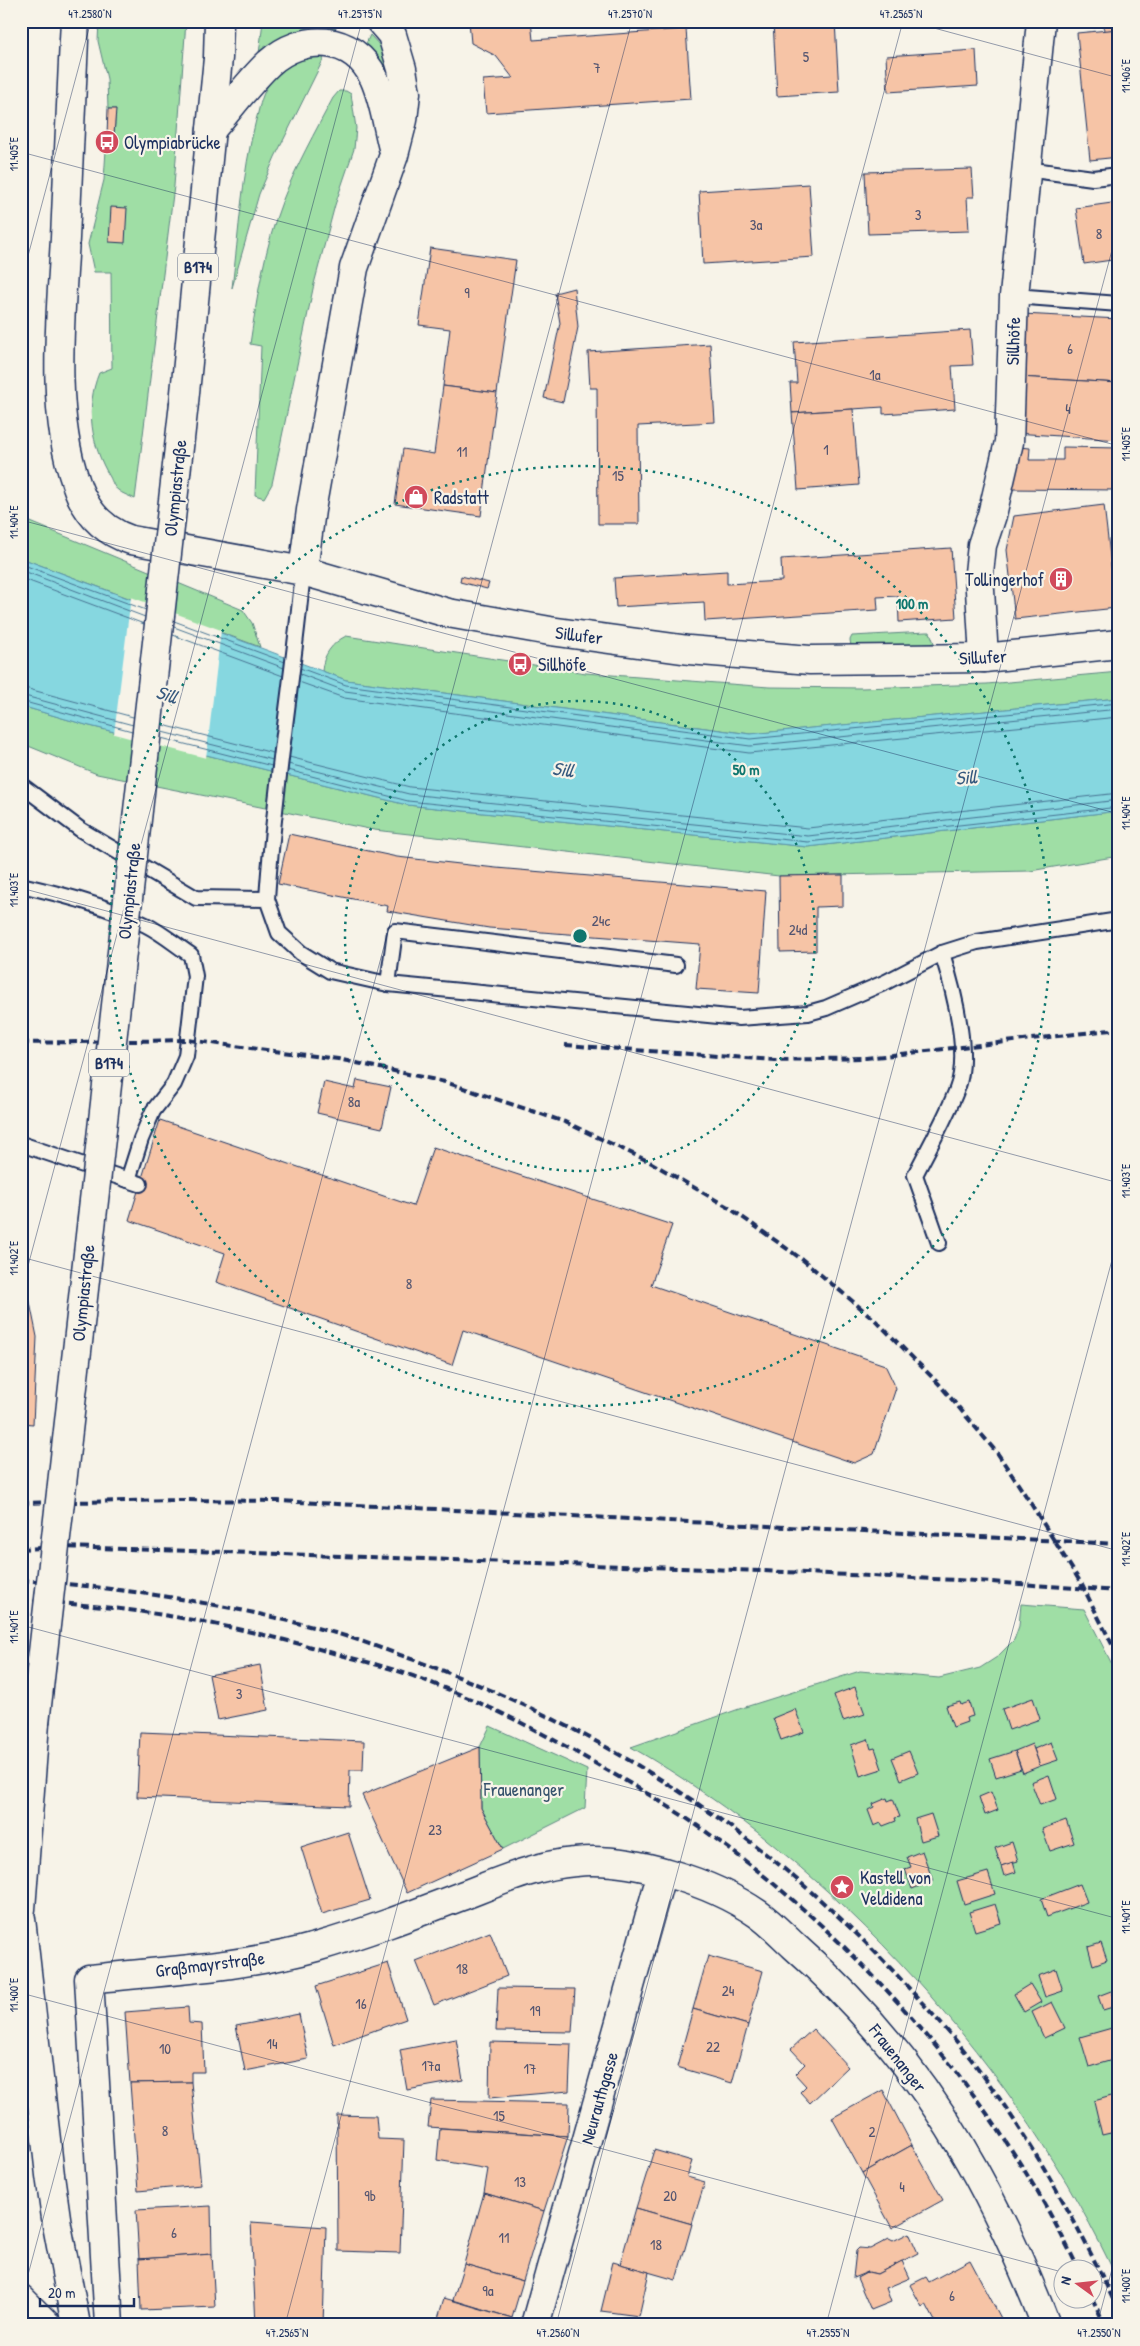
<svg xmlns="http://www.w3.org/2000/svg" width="1140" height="2346" viewBox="0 0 1140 2346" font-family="'Patrick Hand',sans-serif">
  <rect width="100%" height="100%" fill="#f7f3e8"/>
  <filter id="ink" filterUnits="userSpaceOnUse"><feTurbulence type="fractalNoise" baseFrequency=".02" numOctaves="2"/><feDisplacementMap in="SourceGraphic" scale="10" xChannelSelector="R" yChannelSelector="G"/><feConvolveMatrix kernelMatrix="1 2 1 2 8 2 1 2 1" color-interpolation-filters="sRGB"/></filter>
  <g filter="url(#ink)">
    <g fill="#9fdea5" stroke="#5d8682">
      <path d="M99,21H186L174,186L135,499C130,496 122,494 118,490C114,488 112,481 110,477C91,446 85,407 99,373L112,368L111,272H94L88,244L104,180L107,135H114L116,109H108L107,79L98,41Z"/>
      <path d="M263,21H338L334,32C307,21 281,39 259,54Z"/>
      <path d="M370,35L383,49L399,111C391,84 386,66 365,46Z"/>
      <path d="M306,57L324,58L275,157L259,194L232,288C239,232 242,174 256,120C259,110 261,97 267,87C275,72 290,63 306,57Z"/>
      <path d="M339,91H346L351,94L356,128L354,149L335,205L314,284L272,484L264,498L255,495L261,346L250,344C257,297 265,246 282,202C296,166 315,132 333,98Z"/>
      <path d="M21,518L243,610L252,623L260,647L21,558Z"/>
      <path d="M926,632H930L934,643L920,645L851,646L850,640L852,636Z"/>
      <path d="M346,636L586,673L769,687L862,688L987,684L1119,672V698L751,734L346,680L322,671C323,655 332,643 346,636Z"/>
      <path d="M21,706L86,725L407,805L808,847L1119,811V856L1030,871L779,876L374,830L97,774L21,743Z"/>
      <path d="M1021,1604L1084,1609L1119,1678V2283C1022,2070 834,1863 631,1747L742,1708L860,1671L939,1678L980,1668L997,1657L1014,1640L1019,1626Z"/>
      <path d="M490,1726L587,1770L585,1808L503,1849L481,1808L480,1747Z"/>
    </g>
    <path fill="#86d7e0" stroke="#5b94ac" d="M21,558L346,680L750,734L1119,698V811L808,847L407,805L86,725L21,706Z"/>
    <path fill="#f7f3e8" d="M131,597L221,630L206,758L114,734Z"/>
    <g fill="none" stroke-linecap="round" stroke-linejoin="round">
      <g stroke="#467292" stroke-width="1">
        <path d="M21,564L146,610"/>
        <path d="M21,570L145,617"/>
        <path d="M21,578L144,624"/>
        <path d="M174,621L285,662"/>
        <path d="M174,627L284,668"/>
        <path d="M173,635L283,676"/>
        <path d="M300,668L346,685L750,739L1119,703"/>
        <path d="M300,674L345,691L750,746L1119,709"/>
        <path d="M299,682L344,698L749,753L1119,717"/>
        <path d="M21,687L133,717"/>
        <path d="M21,695L133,725"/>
        <path d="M21,701L132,731"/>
        <path d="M163,725L273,753"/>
        <path d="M162,732L273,760"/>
        <path d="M161,738L272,766"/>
        <path d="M289,757L410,787L808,828L1119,793"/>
        <path d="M288,764L409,794L808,836L1119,800"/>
        <path d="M288,770L408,801L808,842L1119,807"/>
      </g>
    </g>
    <g fill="#f6c4a6" stroke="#1b2f5e">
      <path d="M469,21H531L533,40L686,29L691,99L486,113L483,80L513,78L496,56L471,43Z"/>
      <path d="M773,21H835L839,92L777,96Z"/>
      <path d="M1103,21H1119V29L1104,31Z"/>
      <path d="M1119,29V157L1090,160L1077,33Z"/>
      <path d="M976,50L978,86L888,92L886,56Z"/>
      <path d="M108,109H116L114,135H107Z"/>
      <path d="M972,169L974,197H967L969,231L868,234L865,172Z"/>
      <path d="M809,184L814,257L703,264L699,191Z"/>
      <path d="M1119,202V259L1084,264L1076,208Z"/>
      <path d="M111,207L127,208L125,243L109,242Z"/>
      <path d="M430,248L516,260L497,393L443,386L450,329L419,325Z"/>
      <path d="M574,288L578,327L563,402L544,398L560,323L555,293Z"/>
      <path d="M1022,314L1119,319V383L1019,377Z"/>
      <path d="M970,330L973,365L952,366L955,409L883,414V407L792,413L790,383H797L794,342Z"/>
      <path d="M710,344L715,422L638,426L639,524H598L597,388H590L588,352Z"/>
      <path d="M1019,377L1119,383V440L1015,433Z"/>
      <path d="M443,386L497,393L481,516L395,504L403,449L434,454Z"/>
      <path d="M853,409L859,485L798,490L792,413Z"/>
      <path d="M1017,447L1030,448L1029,460H1063V447L1119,448V490L1010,489Z"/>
      <path d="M1104,505L1116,608L1015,619L1007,550L1014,516Z"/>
      <path d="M951,548L956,618L899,622L898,596L877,597L878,610L705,621L704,602L616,607L614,578L727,571V584L782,581L781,559Z"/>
      <path d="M461,576L489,583L487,589L460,582Z"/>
      <path d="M289,834L397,857L496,868L766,891L759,993L696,989L700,944L489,928L387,911L388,906L278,884Z"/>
      <path d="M843,875V906L816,907V951L780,952L779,876Z"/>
      <path d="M357,1080L391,1087L382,1128L317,1113L324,1082L355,1089Z"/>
      <path d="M160,1120L413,1206L433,1147L672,1225L651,1285L885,1365L896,1388L874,1454L854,1463L463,1330L452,1365L216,1282L225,1253L129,1220Z"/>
      <path d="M21,1270L25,1278L37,1337L33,1424L21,1423Z"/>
      <path d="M260,1665L268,1710L218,1720L209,1675Z"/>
      <path d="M855,1687L865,1714L843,1721L834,1695Z"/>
      <path d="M1033,1698L1040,1719L1009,1730L1002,1709Z"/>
      <path d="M960,1702L961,1705L969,1702L973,1716L966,1718L967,1722L953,1727L946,1706Z"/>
      <path d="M795,1709L804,1732L781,1740L773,1718Z"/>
      <path d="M140,1732L364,1741L363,1770H350L349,1806L137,1797Z"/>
      <path d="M868,1739L871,1749L875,1748L882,1769L860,1776L851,1745Z"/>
      <path d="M1051,1742L1058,1760L1040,1766L1034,1749Z"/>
      <path d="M1032,1744L1040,1766L1023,1773L1015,1751Z"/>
      <path d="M480,1747L481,1808L503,1849L407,1893L362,1795Z"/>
      <path d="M909,1751L918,1773L901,1780L892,1758Z"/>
      <path d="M1015,1751L1021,1769L996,1777L990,1759Z"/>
      <path d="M1049,1775L1057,1799L1040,1805L1031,1782Z"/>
      <path d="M991,1792L998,1810L985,1815L979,1797Z"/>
      <path d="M887,1798L888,1801L893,1799L900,1817L895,1818L896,1821L883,1826L881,1823L874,1826L868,1810L874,1807L873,1804Z"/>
      <path d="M931,1814L938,1836L921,1841L915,1819Z"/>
      <path d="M1066,1820L1074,1843L1050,1851L1042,1829Z"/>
      <path d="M348,1832L370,1900L322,1914L301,1847Z"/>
      <path d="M1012,1842L1018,1861L1001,1866L995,1848Z"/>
      <path d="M922,1851L933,1881L912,1889L905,1869L911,1867L907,1857Z"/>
      <path d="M1013,1862L1016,1872L1004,1876L1001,1866Z"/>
      <path d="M988,1872L995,1894L964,1904L957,1881Z"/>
      <path d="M1080,1884L1087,1902L1047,1917L1041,1899Z"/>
      <path d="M995,1904L1001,1923L975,1931L969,1912Z"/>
      <path d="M490,1932L507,1976L434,2005L416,1961Z"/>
      <path d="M1101,1943L1107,1960L1093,1965L1088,1947Z"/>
      <path d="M708,1956L763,1971L748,2025L693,2009Z"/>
      <path d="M388,1963L406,2019L334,2045L316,1986Z"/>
      <path d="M1056,1969L1063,1991L1045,1997L1038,1976Z"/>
      <path d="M1030,1984L1041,2002L1024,2012L1014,1994Z"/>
      <path d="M498,1988L575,1989L572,2032L496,2031Z"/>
      <path d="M1111,1991L1116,2006L1103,2010L1098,1996Z"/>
      <path d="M1052,2002L1065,2028L1044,2038L1032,2012Z"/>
      <path d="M188,2007L189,2023L202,2024L204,2072H191V2082L130,2083L125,2012Z"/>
      <path d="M693,2009L748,2025L732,2083L677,2067Z"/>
      <path d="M299,2014L308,2059L245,2071L236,2026Z"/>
      <path d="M1119,2026V2058L1089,2067L1080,2037Z"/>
      <path d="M813,2029L848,2067L810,2103L800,2092L806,2086L795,2074L805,2064L791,2049Z"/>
      <path d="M456,2039L463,2080L407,2090L400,2050Z"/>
      <path d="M490,2042L571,2044L569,2091L489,2098Z"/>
      <path d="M191,2082L201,2185L138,2191L130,2083Z"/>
      <path d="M883,2090L912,2145L862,2173L832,2118Z"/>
      <path d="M1115,2095L1119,2109V2131L1102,2135L1094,2101Z"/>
      <path d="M431,2100L569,2103L568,2136L428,2127Z"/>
      <path d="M337,2115L376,2116L378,2139L404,2140L400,2253L338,2251Z"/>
      <path d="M440,2128L568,2136L544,2211L484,2193L488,2169L437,2160Z"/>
      <path d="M912,2145L943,2200L892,2228L862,2173Z"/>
      <path d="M654,2150L692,2161L687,2177L705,2182L692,2224L636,2208Z"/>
      <path d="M1119,2154V2185L1112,2156Z"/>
      <path d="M484,2193L544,2211L523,2281L464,2264Z"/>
      <path d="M211,2206L212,2254L139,2259L136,2210Z"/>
      <path d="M636,2208L692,2224L676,2280L620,2264Z"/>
      <path d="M251,2222L326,2227L323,2325H256Z"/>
      <path d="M909,2233L918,2253L877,2274L868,2272L853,2278L856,2251L859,2248L870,2249L889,2239L893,2241Z"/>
      <path d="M212,2254L215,2307L141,2310L139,2259Z"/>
      <path d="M970,2260L1003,2322L999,2325H937L926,2304L922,2307L910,2285L926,2277L929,2282Z"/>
      <path d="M902,2261L910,2278L886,2288L891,2302L871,2310L857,2278L868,2272L877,2274Z"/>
      <path d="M613,2262L649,2272L639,2316L601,2311Z"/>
      <path d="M464,2264L523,2281L512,2318L453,2300Z"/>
      <path d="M444,2298L512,2318L510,2325H436Z"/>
    </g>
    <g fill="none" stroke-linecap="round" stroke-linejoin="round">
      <g stroke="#1b2f5e" stroke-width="18">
        <g id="lane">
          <path d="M1026,169L1093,178L1119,175"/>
          <path d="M1014,296L1119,304"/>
          <path d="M21,785L81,830L196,898L267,899L279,933L301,953L330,971L388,984L739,1018L808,1013L826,1008L886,982L942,953L977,942L1119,920"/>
          <path d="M21,885C64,895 107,906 146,925C162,933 176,945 191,955L195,976L186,1056L174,1084L153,1111L141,1139L128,1180"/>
          <path d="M267,899C274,789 293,680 303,571"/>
          <path d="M388,984L395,931L676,965"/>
          <path d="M21,1144L140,1184"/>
          <path d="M939,1243L915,1175C929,1147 946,1118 957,1089C971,1053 953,988 942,953"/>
        </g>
      </g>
      <g stroke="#1b2f5e" stroke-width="31">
        <g id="street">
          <path d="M75,21C71,93 69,165 65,238C61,313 50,411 76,483C85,511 103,531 131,540L303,571L448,613L550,631L689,650L810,660L984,658L1119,644"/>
          <path d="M211,130C230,108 248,83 269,63C302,33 353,34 374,78C384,100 387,125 393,148"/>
          <path d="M303,571L311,510L354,268L394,155L403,120L406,93L402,69L392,35L380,21"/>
          <path d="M984,658L979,573L982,545L992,515L1009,442L1014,296L1041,21"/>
          <path d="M109,2325L89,1979C163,1971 245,1967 316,1947C365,1933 412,1915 459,1897C496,1883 535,1865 575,1862C630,1856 712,1882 758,1914C771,1923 782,1935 794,1946C859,2003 916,2070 960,2145C994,2202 1022,2263 1046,2325"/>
          <path d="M535,2325L662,1872"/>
        </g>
      </g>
      <g stroke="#1b2f5e" stroke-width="31">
        <path id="secondary" d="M21,2299L47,2325"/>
      </g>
      <g stroke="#1b2f5e" stroke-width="31">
        <g id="primary">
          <path d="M184,403L218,58L219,21"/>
          <path d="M21,1909L35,1723"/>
          <path d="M21,1919L50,2175L57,2225L76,2325"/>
        </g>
      </g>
      <use href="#lane" stroke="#f7f3e8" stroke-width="14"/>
      <use href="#street" stroke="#f7f3e8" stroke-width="28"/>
      <use href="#secondary" stroke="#f7f3e8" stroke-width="28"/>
      <use href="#primary" stroke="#f7f3e8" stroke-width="28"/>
      <g stroke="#1b2f5e" stroke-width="4" stroke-dasharray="8 4" stroke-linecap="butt">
        <path d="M21,1043L188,1040L338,1059L445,1082L565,1122L648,1161L728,1207L803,1260L874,1319L939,1384L998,1454L1026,1496L1081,1583L1119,1658"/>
        <path d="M565,1045L774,1060L866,1058L1119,1029"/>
        <path d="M21,1503L180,1500L278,1501L1119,1544"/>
        <path d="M21,1549L63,1547L225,1552L763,1571L977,1581L1119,1591"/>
        <path d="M21,1580C124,1588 225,1603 324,1630C355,1638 386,1650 417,1661C602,1728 762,1831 897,1975C922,2003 948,2030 971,2059C1030,2137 1078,2223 1119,2312"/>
        <path d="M21,1601C126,1605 226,1623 326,1651C358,1660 390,1667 421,1679C481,1701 538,1730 593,1762C631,1784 670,1806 705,1831C862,1943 994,2094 1078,2268"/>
        <path d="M1092,2298L1105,2325"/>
      </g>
      <g stroke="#1b2f5e" stroke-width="31" stroke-linecap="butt">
        <path id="primary-bridge" d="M35,1723L184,403"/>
      </g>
      <use href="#primary-bridge" stroke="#f7f3e8" stroke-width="28"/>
    </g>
  </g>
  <path fill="none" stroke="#1b2f5e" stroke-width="1" stroke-opacity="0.45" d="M908,21L1119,78M21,152L1119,446M21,282L91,21M21,520L1119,814M21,888L1119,1183M21,1257L1119,1551M21,1292L362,21M21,1625L1119,1919M21,1993L1062,2272M1092,2280L1119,2287M21,2301L632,21M285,2325L903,21M556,2325L1119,224M826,2325L1119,1234M1097,2325L1119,2243"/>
  <g fill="none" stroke="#0f766e" stroke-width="2.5" stroke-dasharray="2.5 5">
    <circle cx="580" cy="936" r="235"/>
    <circle cx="580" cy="936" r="470"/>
  </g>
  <defs>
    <g id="bus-disc" transform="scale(1.25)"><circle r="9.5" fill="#d1495b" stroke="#f7f3e8"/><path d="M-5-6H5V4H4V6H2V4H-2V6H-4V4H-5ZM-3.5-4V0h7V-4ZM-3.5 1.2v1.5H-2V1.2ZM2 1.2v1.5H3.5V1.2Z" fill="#fff"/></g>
    <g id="shop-disc" transform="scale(1.25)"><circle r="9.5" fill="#d1495b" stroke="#f7f3e8"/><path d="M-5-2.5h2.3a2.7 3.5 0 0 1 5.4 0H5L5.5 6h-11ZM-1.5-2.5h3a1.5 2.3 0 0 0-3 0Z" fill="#fff"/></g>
    <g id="building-disc" transform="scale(1.25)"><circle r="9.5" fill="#d1495b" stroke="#f7f3e8"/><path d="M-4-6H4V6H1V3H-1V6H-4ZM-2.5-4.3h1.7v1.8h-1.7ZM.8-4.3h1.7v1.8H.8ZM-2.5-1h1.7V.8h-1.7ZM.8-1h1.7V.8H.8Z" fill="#fff"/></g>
    <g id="sight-disc" transform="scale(1.25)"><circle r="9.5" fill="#d1495b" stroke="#f7f3e8"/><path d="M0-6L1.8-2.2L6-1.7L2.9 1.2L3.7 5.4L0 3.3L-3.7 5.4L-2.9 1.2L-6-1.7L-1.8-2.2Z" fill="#fff"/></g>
  </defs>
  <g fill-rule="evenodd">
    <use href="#bus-disc" x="107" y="142"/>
    <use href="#shop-disc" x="416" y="497"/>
    <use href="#building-disc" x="1061" y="579"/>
    <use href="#bus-disc" x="520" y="664"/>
    <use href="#sight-disc" x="842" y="1887"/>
  </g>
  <g text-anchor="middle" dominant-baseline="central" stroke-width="4.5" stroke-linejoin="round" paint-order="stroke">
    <g font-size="15" fill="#525470">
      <text x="806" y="56">5</text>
      <text x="597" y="67">7</text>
      <text x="918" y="214">3</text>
      <text x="756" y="224">3a</text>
      <text x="1099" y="233">8</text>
      <text x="467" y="292">9</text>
      <text x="1070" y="348">6</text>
      <text x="875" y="374">1a</text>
      <text x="1068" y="408">4</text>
      <text x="826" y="449">1</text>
      <text x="462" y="451">11</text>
      <text x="618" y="475">15</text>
      <text x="601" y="920">24c</text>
      <text x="798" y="929">24d</text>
      <text x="354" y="1101">8a</text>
      <text x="409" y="1283">8</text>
      <text x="239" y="1693">3</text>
      <text x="435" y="1829">23</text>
      <text x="462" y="1968">18</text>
      <text x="728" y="1990">24</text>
      <text x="361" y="2003">16</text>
      <text x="535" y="2010">19</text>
      <text x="272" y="2043">14</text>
      <text x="713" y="2046">22</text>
      <text x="165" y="2048">10</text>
      <text x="431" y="2065">17a</text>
      <text x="530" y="2068">17</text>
      <text x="499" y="2115">15</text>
      <text x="165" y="2130">8</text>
      <text x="872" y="2131">2</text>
      <text x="520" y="2181">13</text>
      <text x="902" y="2186">4</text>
      <text x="370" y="2195">9b</text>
      <text x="670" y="2195">20</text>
      <text x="174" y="2232">6</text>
      <text x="504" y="2237">11</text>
      <text x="656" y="2244">18</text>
      <text x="488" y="2290">9a</text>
      <text x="952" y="2295">6</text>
    </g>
    <g fill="#f7f3e8" stroke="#5d6a87" stroke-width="1">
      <rect x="178" y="253.5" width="40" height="27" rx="4"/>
      <rect x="89" y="1049.5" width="40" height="27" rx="4"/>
    </g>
    <g font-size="16" font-weight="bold" fill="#1b2f5e">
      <text x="198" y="267">B174</text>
      <text x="109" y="1063">B174</text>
    </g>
    <g font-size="18" fill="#1b2f5e" stroke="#f7f3e8" text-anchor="start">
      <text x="124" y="142">Olympiabrücke</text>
      <text x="434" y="497">Radstatt</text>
      <text x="1044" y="579" text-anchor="end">Tollingerhof</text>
      <text x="538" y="664">Sillhöfe</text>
      <text x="860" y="1877">Kastell von<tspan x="860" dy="21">Veldidena</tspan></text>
    </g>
    <g font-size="18" fill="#1b2f5e" stroke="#f7f3e8">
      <text transform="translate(1013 341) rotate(-88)">Sillhöfe</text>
      <text transform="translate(175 488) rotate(-84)">Olympiastraße</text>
      <text transform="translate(579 635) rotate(7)">Sillufer</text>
      <text transform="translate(983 657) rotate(-3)">Sillufer</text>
      <text transform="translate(129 891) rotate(-84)">Olympiastraße</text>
      <text transform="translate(83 1293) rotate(-84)">Olympiastraße</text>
      <text transform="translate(210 1964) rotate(-7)">Graßmayrstraße</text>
      <text transform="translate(898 2058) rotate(52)">Frauenanger</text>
      <text transform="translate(599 2098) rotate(-74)">Neurauthgasse</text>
    </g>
    <g font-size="18" fill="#35526c" stroke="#f7f3e8">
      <text x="524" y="1789">Frauenanger</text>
    </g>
    <g font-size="19" font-style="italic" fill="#36597e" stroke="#f7f3e8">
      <text transform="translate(167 694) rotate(18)">Sill</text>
      <text transform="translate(563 769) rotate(8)">Sill</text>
      <text transform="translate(966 777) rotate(-4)">Sill</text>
    </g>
  </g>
  <circle cx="580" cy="936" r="8" fill="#0f766e" stroke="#f7f3e8" stroke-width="2.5"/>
  <g font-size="15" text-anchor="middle" font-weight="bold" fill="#0f766e" stroke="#f7f3e8" stroke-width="4.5" stroke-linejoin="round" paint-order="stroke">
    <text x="912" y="609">100 m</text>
    <text x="746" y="775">50 m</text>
  </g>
  <rect width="1140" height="2346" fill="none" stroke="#f7f3e8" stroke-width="55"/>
  <g transform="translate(1078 2284) rotate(285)"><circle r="24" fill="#f7f3e8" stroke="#9fa5b1"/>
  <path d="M0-4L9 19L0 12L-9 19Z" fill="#d1495b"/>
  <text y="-8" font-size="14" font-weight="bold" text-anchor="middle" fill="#1b2f5e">N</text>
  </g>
  <path d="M40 2298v8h94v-8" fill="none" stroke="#1b2f5e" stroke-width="2.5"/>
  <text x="48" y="2298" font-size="15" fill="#1b2f5e" stroke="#f7f3e8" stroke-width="4" paint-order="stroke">20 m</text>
  <rect x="28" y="28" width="1084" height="2290" fill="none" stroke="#1b2f5e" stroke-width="2"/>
  <g font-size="12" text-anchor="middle" fill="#1b2f5e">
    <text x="90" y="18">47.2580°N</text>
    <text x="360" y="18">47.2575°N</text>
    <text x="630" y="18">47.2570°N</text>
    <text x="901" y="18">47.2565°N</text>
    <text transform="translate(1126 76) rotate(-90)" y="4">11.406°E</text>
    <text transform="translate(14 154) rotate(-90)" y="4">11.405°E</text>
    <text transform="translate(1126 444) rotate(-90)" y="4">11.405°E</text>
    <text transform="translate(14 522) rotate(-90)" y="4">11.404°E</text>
    <text transform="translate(1126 813) rotate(-90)" y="4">11.404°E</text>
    <text transform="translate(14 890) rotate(-90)" y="4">11.403°E</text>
    <text transform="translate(1126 1181) rotate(-90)" y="4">11.403°E</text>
    <text transform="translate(14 1258) rotate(-90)" y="4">11.402°E</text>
    <text transform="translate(1126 1549) rotate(-90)" y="4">11.402°E</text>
    <text transform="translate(14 1627) rotate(-90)" y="4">11.401°E</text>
    <text transform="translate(1126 1917) rotate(-90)" y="4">11.401°E</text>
    <text transform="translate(14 1995) rotate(-90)" y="4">11.400°E</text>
    <text transform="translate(1126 2286) rotate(-90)" y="4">11.400°E</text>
    <text x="287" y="2337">47.2565°N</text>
    <text x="558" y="2337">47.2560°N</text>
    <text x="828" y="2337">47.2555°N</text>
    <text x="1099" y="2337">47.2550°N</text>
  </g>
</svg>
